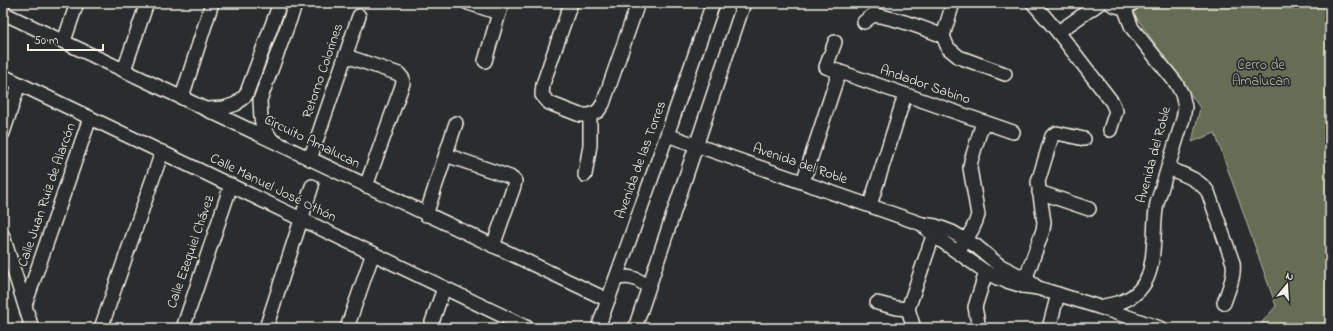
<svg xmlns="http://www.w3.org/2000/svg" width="1333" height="331" viewBox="0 0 1333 331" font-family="'Indie Flower',sans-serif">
  <rect width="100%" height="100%" fill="#2a2d2e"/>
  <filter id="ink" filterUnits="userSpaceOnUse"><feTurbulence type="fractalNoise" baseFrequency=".025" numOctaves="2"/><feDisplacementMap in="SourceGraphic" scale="8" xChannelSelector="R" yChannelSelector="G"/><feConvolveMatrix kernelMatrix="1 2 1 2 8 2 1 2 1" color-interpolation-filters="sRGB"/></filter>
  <g filter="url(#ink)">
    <path fill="#656e54" stroke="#acb09e" d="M1139,3H1330V328H1257L1276,306L1215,133L1192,142L1200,108L1134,14Z"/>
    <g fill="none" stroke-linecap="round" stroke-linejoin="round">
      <g stroke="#f4f1e8" stroke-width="16">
        <g id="minor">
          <path d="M468,3L499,13"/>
          <path d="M571,3L543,84L542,95L549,103L580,115H590L598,111L603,104L638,3"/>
          <path d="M1033,3L1058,32L1112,102L1116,111L1110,130"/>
          <path d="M1110,3C1118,8 1125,9 1133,3"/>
          <path d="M3,13C205,107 406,205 608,300"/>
          <path d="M864,22L873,15C897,18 921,27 943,36L948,48L959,57L1005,74"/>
          <path d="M1058,32L1100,3"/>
          <path d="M943,36L953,3"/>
          <path d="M64,41L77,3"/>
          <path d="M835,42L826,67L1013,132"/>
          <path d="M346,56L399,74L403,79V83L366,186"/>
          <path d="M485,61L502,3"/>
          <path d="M124,70L147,3"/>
          <path d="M3,76L528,328"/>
          <path d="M182,97L212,3"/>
          <path d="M208,109L224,108L236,104L246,95L280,3"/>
          <path d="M3,133L19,84"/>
          <path d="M667,135L922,224L936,226L952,232L976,246L999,265L1026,279L1038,288"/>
          <path d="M272,140L263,127L261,118L260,100L296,3"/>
          <path d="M446,155L510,177L515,181L514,186L493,246"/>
          <path d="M310,159L359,16"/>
          <path d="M1168,168C1182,174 1199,179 1208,192L1233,263C1235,277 1228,290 1224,303"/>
          <path d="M585,175L590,145V115"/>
          <path d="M803,182L839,72"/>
          <path d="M1039,192L1089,209"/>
          <path d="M870,205L905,95"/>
          <path d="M426,215L456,123"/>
          <path d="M922,224L933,235L986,272L997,278L1023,286L1038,288L1099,307L1160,328"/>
          <path d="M3,236L32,328"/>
          <path d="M962,246C969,236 975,226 978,215L970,168L971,161L983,122"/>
          <path d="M616,279C629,275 637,278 648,287"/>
          <path d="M1023,286L1043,230L1044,222L1038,182L1052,136L1057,133L1084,139"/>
          <path d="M877,303L897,308L908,309"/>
          <path d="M25,305L90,118"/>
          <path d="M1099,307C1107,305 1116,304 1123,301C1163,285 1150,236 1157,203L1183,119L1185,107L1182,94L1176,83L1132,28L1124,7"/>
          <path d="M101,328L162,152"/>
          <path d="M183,328L231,185"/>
          <path d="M266,328L312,186"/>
          <path d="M347,328L373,253"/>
          <path d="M430,328L444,288"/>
          <path d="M598,328L667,135L713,3"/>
          <path d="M635,328L744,3"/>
          <path d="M914,328L908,309L936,227"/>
          <path d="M979,328L975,307L986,272"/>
          <path d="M1049,328L1058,294"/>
        </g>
      </g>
      <use href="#minor" stroke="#2a2d2e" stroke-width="13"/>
    </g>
  </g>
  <g text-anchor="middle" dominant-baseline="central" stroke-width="3.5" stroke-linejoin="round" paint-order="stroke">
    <g font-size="14" fill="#b4b6a5" stroke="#2a2d2e">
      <text x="1261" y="65">Cerro de<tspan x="1261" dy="16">Amalucan</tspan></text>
    </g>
    <g font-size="14" fill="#f4f1e8" stroke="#2a2d2e">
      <text transform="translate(323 71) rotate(-71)">Retorno Colorines</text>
      <text transform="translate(925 85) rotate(19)">Andador Sabino</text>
      <text transform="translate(312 142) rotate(26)">Circuito Amalucan</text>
      <text transform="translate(1154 155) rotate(-75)">Avenida del Roble</text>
      <text transform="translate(641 160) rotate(-70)">Avenida de las Torres</text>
      <text transform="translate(800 164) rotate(19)">Avenida del Roble</text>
      <text transform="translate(273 188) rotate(26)">Calle Manuel José Othón</text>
      <text transform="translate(47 195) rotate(-71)">Calle Juan Ruiz de Alarcón</text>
      <text transform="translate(191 252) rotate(-71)">Calle Ezequiel Chávez</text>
    </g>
  </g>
  <rect width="1333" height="331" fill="none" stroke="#2a2d2e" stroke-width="16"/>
  <rect x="8" y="8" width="1317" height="315" fill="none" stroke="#f4f1e8" stroke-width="1.5" filter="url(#ink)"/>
  <g transform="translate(1287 285) rotate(18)" stroke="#2a2d2e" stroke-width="3" paint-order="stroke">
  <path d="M0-3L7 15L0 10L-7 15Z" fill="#f4f1e8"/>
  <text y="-6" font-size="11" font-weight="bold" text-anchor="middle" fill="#f4f1e8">N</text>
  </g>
  <path d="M28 44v6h75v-6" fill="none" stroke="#f4f1e8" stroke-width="2"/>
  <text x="34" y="44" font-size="12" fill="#f4f1e8" stroke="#2a2d2e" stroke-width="3" paint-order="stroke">50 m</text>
</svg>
